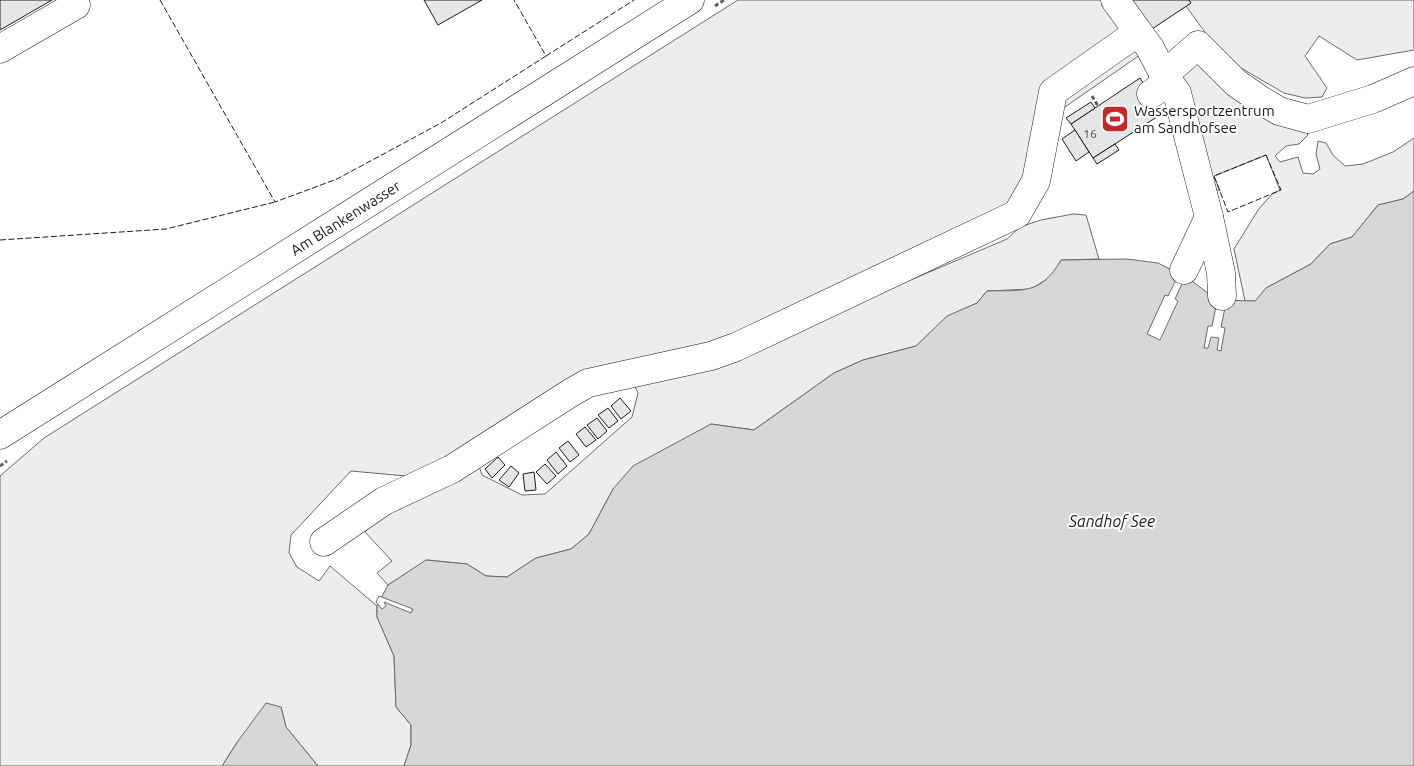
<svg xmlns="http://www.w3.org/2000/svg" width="1414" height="766" viewBox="0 0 1414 766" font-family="Ubuntu,sans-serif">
  <rect width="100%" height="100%" fill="#fff"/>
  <g fill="#ededed" stroke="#6a6a6a">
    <path d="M738,0H1124L1150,48L1065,107L1053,92L1031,174L1005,209L686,356L601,375L417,477L351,471L291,535L289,553L297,567L319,581L330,566L377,606V617L394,656L396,707L411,725V745L404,766H318L286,727L281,707L238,741L222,766H0V476L44,438Z"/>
    <path d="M1189,0H1414V50L1357,60L1319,36L1305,56L1327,88L1322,97L1305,98L1284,93L1241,68L1207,35L1186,6L1191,3Z"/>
    <path d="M1194,57L1305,124L1308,135L1299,144L1286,146L1275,156L1280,162L1298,157L1303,173L1313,174L1320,169L1316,154L1318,141L1326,143L1333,155L1345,166L1363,164L1393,152L1414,138V191L1403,199L1378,205L1352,237L1330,244L1311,264L1266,288L1256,301H1245L1234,249L1258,210L1272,194L1280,190L1266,155L1214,176L1220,191L1206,186L1171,73Z"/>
    <path d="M1073,214L1086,215L1099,259L1061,260L1052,276L1031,289L987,291L977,303L947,317L916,346L863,360L834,373L754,430L711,424L613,489L589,534L571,549L536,558L507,577L486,576L467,564L427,560L388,585L377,573L392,561L365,532L390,507L477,460L482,475L522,495L545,494L632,417L638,393L632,380L887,290L1007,239L1020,227L1041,220Z"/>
  </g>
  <g fill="#d7d7d7" stroke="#6a6a6a">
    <path d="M1414,191V766H404L411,745V725L396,707L394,656L377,617V606L388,585L426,560L467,564L486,576L507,577L536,558L571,549L589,534L613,489L633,466L711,424L754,430L834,373L863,360L916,346L947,316L977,303L987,291C1023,290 1041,295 1061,260L1127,259L1158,263L1188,278L1217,300L1255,301L1266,288L1311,264L1330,244L1352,237L1378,205L1403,199Z"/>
    <path d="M266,703L281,707L286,727L318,766H222L238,741Z"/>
  </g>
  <g fill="#fff" stroke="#6a6a6a">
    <path d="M1180,272L1186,275L1175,299L1178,301L1160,340L1147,334L1165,295L1168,296Z"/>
    <path d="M1218,297L1227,298L1221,327L1225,328L1221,351L1217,350L1219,338L1211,337L1208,348H1204L1208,326H1212Z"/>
    <path d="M379,596L413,609L411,613L384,602L386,606L382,609L376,602Z"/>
  </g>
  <g fill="#e6e6e6" stroke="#1a1a1a">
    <path d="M0,0H52L0,30Z"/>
    <path d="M424,0H482L438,25Z"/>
    <path d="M1124,0H1189L1191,3L1146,33Z"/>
    <path d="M1140,78L1163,113L1093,158L1071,124Z"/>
    <path d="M1091,102L1095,108L1071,124L1066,118Z"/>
    <path d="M1075,130L1089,152L1076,161L1062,139Z"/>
    <path d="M1115,144L1119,150L1097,164L1093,158Z"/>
    <path d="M620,398L631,411L621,419L611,406Z"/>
    <path d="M608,408L618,421L609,428L598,415Z"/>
    <path d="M597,418L607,431L598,439L587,425Z"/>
    <path d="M585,427L596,440L586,447L576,434Z"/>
    <path d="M568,441L579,455L570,462L559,448Z"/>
    <path d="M556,452L567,466L558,474L547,460Z"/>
    <path d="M498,457L505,465L492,478L485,469Z"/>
    <path d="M545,464L556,476L547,484L536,472Z"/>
    <path d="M511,466L519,473L509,487L499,480Z"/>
    <path d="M534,472L536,490L525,491L523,474Z"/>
  </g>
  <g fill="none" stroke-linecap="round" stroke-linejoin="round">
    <g stroke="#1a1a1a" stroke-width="29">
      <g id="minor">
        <path d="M1115,0L1150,48L1164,75L1177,93L1209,217L1221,273L1222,296"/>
        <path d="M0,49L76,5L73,0"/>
        <path d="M1151,94L1160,88L1164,75L1198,45L1236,83L1259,99L1279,111L1308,119L1373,99L1414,81"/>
        <path d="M1184,270L1209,217"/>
        <path id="s1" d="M0,435L690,0"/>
        <path d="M324,542L384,501L452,469L572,392L588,383L711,356L736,347L1017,214L1036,181L1053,92L1138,32"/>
      </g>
    </g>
    <g stroke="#5f5f5f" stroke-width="3" stroke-dasharray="4 2.5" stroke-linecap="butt">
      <path d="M715,6L724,0"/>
      <path d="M1092,96L1098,106"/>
      <path d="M0,466L7,461"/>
    </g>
    <use href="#minor" stroke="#fff" stroke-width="28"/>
    <g stroke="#1a1a1a" stroke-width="1" stroke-dasharray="6 2.5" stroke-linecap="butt">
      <path d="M160,0L275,202L337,179L441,123L546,56L514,0"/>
      <path d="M546,56L634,0"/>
      <path d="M1266,155L1281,190L1228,212L1214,176Z"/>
      <path d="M0,240L166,229L275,202"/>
    </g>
  </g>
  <defs>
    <g id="stadium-square" transform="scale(1.4375)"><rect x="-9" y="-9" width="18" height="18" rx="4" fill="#c62828" stroke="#fff"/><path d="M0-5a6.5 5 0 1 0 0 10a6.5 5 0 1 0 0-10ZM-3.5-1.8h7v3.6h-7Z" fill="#fff"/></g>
  </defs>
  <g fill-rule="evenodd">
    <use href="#stadium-square" x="1115" y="119"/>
  </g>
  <g text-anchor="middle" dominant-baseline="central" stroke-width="4" stroke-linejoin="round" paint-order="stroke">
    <g font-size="12" fill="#4d4d4d">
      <text x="1090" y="133">16</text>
    </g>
    <g font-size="15" fill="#1a1a1a" stroke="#fff" text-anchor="start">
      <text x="1134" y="110">Wassersportzentrum<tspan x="1134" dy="17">am Sandhofsee</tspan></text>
    </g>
    <g font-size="15" fill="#1a1a1a" stroke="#fff">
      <text stroke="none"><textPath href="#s1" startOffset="408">Am Blankenwasser</textPath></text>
    </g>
    <g font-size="16" font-style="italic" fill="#1a1a1a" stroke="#fff">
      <text x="1112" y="521">Sandhof See</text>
    </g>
  </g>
</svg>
